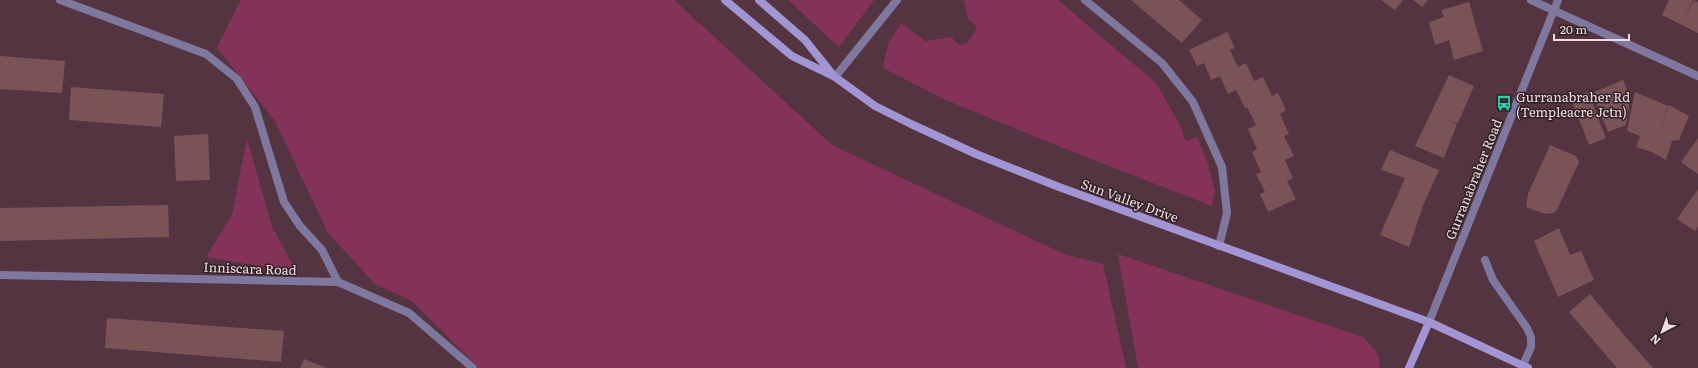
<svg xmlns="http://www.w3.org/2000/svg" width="1698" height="368" viewBox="0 0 1698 368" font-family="Literata,serif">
  <rect width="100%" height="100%" fill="#553442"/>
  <g fill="#85325a">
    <path d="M241,0H674L832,145L1064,254L1103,264L1126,368H479L412,301L375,284L328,233L275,121L217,48Z"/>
    <path d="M788,0H874L839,47Z"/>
    <path d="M964,0H1058L1156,83L1180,125L1186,141L1197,137L1208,164L1215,190L1212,206L1053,144L946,100L883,68L888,44L901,23L925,41L952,37L955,42L961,45C970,42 974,35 977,26L968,19Z"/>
    <path d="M247,138L272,227L297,272L206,257L232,215Z"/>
    <path d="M1118,254L1363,337L1378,354L1380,368H1138Z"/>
  </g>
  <g fill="#7a5357">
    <path d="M1131,0H1179L1202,20L1182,43Z"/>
    <path d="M1381,0H1403L1395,10Z"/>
    <path d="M1413,0H1428L1422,7Z"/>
    <path d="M1669,0H1693L1682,22L1694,0L1698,2V33L1662,15Z"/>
    <path d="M1469,2L1483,51L1454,60L1449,40L1435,45L1429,22L1444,17L1441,10Z"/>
    <path d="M1227,32L1235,48L1230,50L1238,67L1246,63L1254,81L1263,77L1272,96L1278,93L1286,110L1280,114L1289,134L1284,136L1294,156L1285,160L1293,178L1287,181L1296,199L1268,212L1260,194L1265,192L1256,174L1261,172L1252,152L1257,149L1248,129L1256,125L1247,107L1245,108L1236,90L1228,94L1220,76L1211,80L1204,63L1197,66L1189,50Z"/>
    <path d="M0,56L65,61L62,93L0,89Z"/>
    <path d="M1449,75L1474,86L1458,123L1448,120L1457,124L1444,158L1415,146Z"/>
    <path d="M1623,80L1630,97L1626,125L1608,132L1592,93Z"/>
    <path d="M71,87L164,94L161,127L69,120Z"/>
    <path d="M1588,92L1606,138L1589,145L1571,99Z"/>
    <path d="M1635,92L1668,106L1659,132L1669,105L1689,116L1679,140L1672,141L1666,160L1652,152L1636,147L1640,136L1627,131Z"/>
    <path d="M208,134L210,180L176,181L174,136Z"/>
    <path d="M1698,138V174L1681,162Z"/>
    <path d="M1550,145L1576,156L1579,162L1558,208L1554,213L1545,214L1526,207L1528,194Z"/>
    <path d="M1390,150L1439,170L1423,206L1409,247L1380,235L1405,178L1381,170Z"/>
    <path d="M1698,189V226L1695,231L1677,219Z"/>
    <path d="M168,205L169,237L0,241V208Z"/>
    <path d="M1559,228L1570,255L1581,251L1594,280L1558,297L1534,241Z"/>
    <path d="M1590,294L1624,335L1653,368H1617L1569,312Z"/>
    <path d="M107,318L284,331L281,362L105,348Z"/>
    <path d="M304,359L327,368H300Z"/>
  </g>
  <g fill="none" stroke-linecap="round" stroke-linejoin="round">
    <g stroke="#7e779e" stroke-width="8">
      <path d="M60,0L206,54L237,79L255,107L284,202L300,226L322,250L338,282"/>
      <path d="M1085,0L1162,63L1193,102L1222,167L1227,213L1219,246"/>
      <path d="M1531,0L1698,76"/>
      <path d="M835,77L897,0"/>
      <path d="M1485,260L1493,280L1527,328L1531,337V347L1523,365"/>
      <path d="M0,275L338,282L409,313L473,368"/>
      <path d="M1429,322L1558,0"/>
    </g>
    <g stroke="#a195d3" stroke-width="8">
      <path d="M725,0L792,56L835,77L875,106L911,124L976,154L1059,187L1429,322L1528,368"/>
      <path d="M759,0L805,40L833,75"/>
      <path d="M1409,368L1429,322"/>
    </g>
  </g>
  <defs>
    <g id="bus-bare" transform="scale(1.2)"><path d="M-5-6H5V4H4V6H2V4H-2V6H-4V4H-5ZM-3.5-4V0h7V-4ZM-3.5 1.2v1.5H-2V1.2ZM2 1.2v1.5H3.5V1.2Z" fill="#25d5ae" stroke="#312127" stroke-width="2.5" paint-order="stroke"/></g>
  </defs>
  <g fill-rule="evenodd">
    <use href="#bus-bare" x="1504" y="103"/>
  </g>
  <g text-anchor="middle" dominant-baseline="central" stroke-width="3" stroke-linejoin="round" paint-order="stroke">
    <g font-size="13" fill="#f0dbe3" stroke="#312127" text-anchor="start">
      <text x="1516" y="96">Gurranabraher Rd<tspan x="1516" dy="15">(Templeacre Jctn)</tspan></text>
    </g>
    <g font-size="13" fill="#f0dbe3" stroke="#312127">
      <text transform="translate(1473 179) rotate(-68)">Gurranabraher Road</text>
      <text transform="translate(1130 200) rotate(20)">Sun Valley Drive</text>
      <text transform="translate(250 268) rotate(2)">Inniscara Road</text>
    </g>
  </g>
  <g transform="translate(1662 332) rotate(221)" stroke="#312127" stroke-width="3" paint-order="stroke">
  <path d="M0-3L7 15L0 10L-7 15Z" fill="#f0dbe3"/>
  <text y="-6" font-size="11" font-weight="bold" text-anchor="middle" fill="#f0dbe3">N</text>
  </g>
  <path d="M1554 34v6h75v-6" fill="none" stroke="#f0dbe3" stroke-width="2"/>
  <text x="1560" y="34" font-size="12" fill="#f0dbe3" stroke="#312127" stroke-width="3" paint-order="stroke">20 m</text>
</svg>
